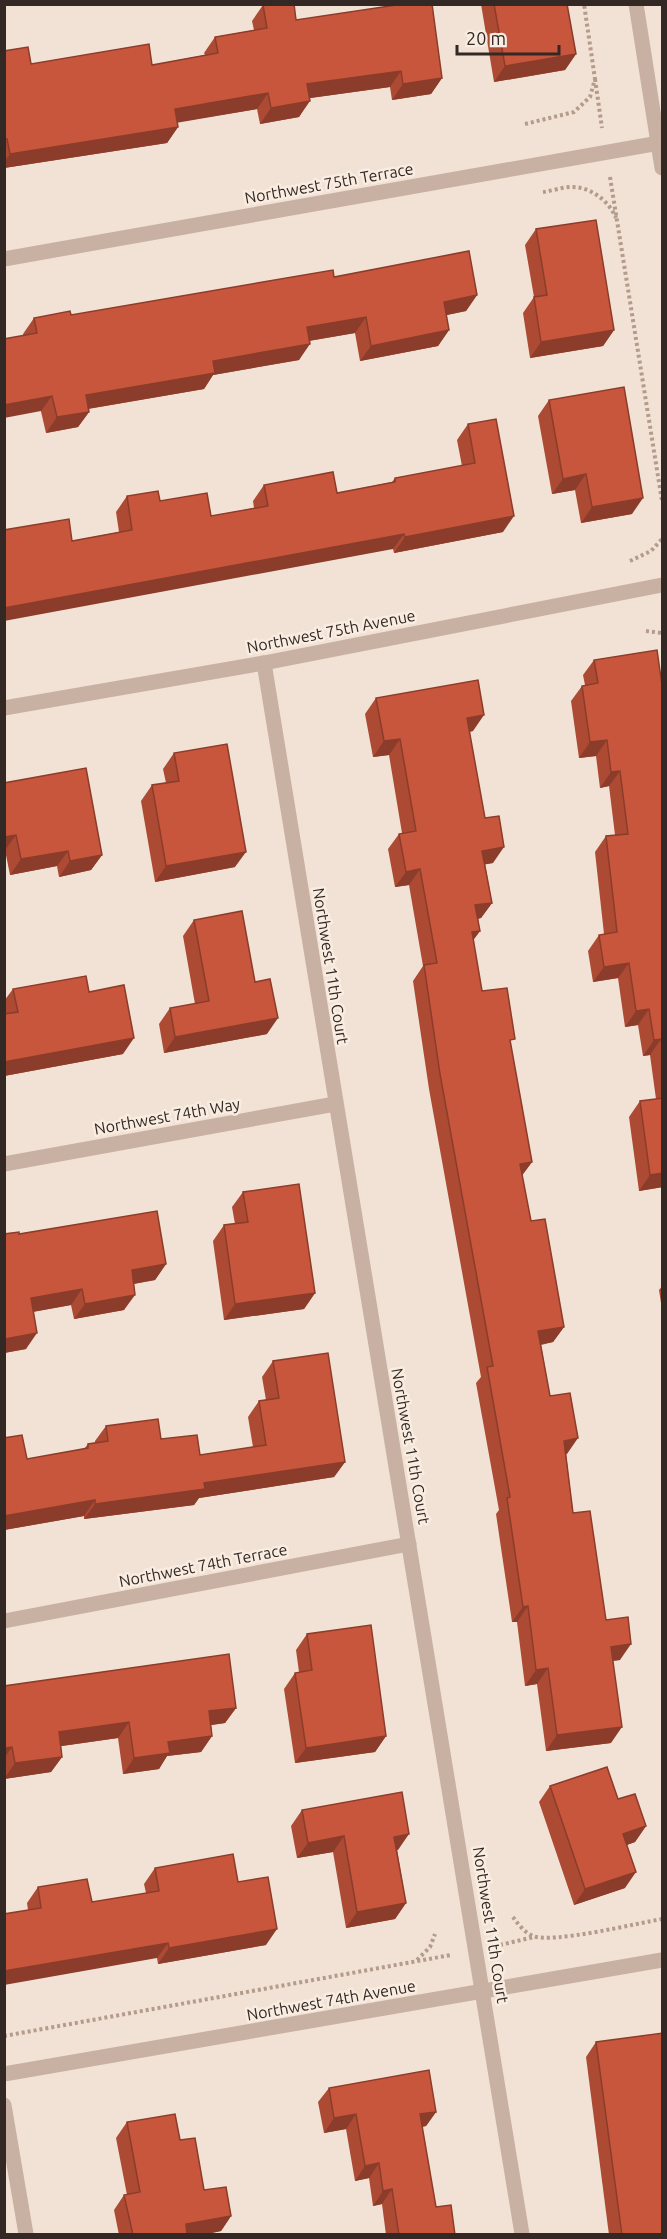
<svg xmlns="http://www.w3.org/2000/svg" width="667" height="2239" viewBox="0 0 667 2239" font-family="Ubuntu,sans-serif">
  <rect width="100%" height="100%" fill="#f1e2d5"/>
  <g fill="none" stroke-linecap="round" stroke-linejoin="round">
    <g stroke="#b49b8c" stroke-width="4" stroke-dasharray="3 3" stroke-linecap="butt">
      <path d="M595,79L602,128"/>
      <path d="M525,124L574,112L590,97L595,79L584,4"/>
      <path d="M610,177L662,501"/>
      <path d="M543,192C552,191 562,187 572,187C591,187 609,201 616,218"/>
      <path d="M630,561L651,551L662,539"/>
      <path d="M646,631L662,633"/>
      <path d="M513,1917C518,1924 524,1932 533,1936C551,1944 639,1923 662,1919"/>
      <path d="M500,1945L534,1937"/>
      <path d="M417,1960L430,1947L435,1934"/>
      <path d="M4,2036L451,1955"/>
    </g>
    <g stroke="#c8b1a2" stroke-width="15">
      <path d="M636,4L662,168"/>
      <path d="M4,259L659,143"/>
      <path d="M264,663L522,2234"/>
      <path d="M4,708L264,663L662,585"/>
      <path d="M4,1164L335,1104"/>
      <path d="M4,1621L409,1544"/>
      <path d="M4,2074L662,1960"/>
      <path d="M4,2105L26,2234"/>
    </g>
  </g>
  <g fill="#ac4a34">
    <path d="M481,4H567L576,54L565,70L494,82Z"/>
    <path d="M263,5L296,20L442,78L431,94L392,100L390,87L310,98L299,117L260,124L257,109L177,122L178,127L167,143L4,168V51L31,64L152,65L205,55L204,53L215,37L254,30L252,21Z"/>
    <path d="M536,229L614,330L603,346L530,358L523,313L534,297L525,245Z"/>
    <path d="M334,277L477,295L466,311L446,315L449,330L438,346L360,361L355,333L309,341L299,360L213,375L204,389L88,409L89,412L78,427L46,433L23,334L34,318L71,315Z"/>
    <path d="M549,400L632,514L581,523L575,490L552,494L538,416Z"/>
    <path d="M468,424L503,532L394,553L393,549L72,541L119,532L116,512L127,496L160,501L211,516L254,508L253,501L264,485L337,493L392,482L395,478L462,466L457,440Z"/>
    <path d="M594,660L663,692V1187L639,1191L629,1117L640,1101L656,1099L650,1055L643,1056L638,1025L625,1027L618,978L593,982L588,951L599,935L604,934L595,852L606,836L615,835L609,786L600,788L596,756L579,758L571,701L582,686L585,685L583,675Z"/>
    <path d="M376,698L473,731L469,732L493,863L485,864L492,903L481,918L478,919L480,931L473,940L482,991L511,1045L532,1162L522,1175L531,1221L564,1327L553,1342L541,1345L550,1396L567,1454H566L573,1513L606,1620L620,1660L613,1661L611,1743L546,1751L537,1684L525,1686L517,1622H512L496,1514L499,1510L476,1383L481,1377L429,1089L413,981L423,966L409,885L395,887L388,849L399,834L402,833L389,755L373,757L365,714Z"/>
    <path d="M174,753L235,867L155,882L141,801L152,785L166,783L163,769Z"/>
    <path d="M4,783L102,855L91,870L59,877L57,866L10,875L5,850Z"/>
    <path d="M194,920L255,982L267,1034L164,1053L159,1024L170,1008L195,1004L183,936Z"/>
    <path d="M13,989L89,992L123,1054L4,1076V1001Z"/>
    <path d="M243,1192L315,1293L304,1309L224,1320L213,1241L224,1225L235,1224L232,1207Z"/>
    <path d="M4,1234H19L166,1264L155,1280L134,1284L124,1310L74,1319L71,1305L33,1312L26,1349L4,1353Z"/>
    <path d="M663,1242V1256L661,1244Z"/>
    <path d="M663,1285V1316L659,1290Z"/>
    <path d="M273,1361L345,1462L334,1477L199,1498L194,1505L84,1519V1516L4,1530V1438L27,1459L84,1449L88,1444L95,1443V1441L106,1426L161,1439L200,1455L253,1447L248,1417L259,1401L266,1400L262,1377Z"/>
    <path d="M307,1634L386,1736L375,1752L295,1763L284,1689L295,1673L299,1672L296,1650Z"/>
    <path d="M4,1686L236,1708L225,1723L211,1725L212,1736L201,1752L167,1756L159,1769L123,1774L118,1738L61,1746L62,1757L51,1772L4,1779Z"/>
    <path d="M550,1786L618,1799L646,1826L635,1842L627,1845L625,1888L574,1905L539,1802Z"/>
    <path d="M302,1810L398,1850H397L406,1903L395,1919L346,1928L333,1852L297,1858L291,1826Z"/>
    <path d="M155,1868L238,1882L266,1945L158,1964L157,1958L28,1910L27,1903L38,1887L92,1902L146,1893L144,1884Z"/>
    <path d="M596,2042L663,2235H609L586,2057Z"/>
    <path d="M329,2088L436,2112L426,2126L422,2127L436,2207L455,2235H386L382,2204L373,2206L369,2178L355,2181L346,2129L324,2133L318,2102Z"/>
    <path d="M127,2122L180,2140L204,2190L231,2216L221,2231L202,2235H119L114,2210L124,2195H127L116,2138Z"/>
  </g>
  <g fill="#8c3c2a">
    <path d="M576,54L565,70L494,82L505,66Z"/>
    <path d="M401,71L390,87L296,100L307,84Z"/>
    <path d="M442,78L431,94L392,100L403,84Z"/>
    <path d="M268,93L257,109L164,125L175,109Z"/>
    <path d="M310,101L299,117L260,124L271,108Z"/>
    <path d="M178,127L167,143L4,168V162L10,154Z"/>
    <path d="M477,295L466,311L433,318L444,302Z"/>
    <path d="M366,317L355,333L296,343L307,327Z"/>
    <path d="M449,330L438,346L360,361L371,346Z"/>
    <path d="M614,330L603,346L530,358L541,342Z"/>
    <path d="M310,344L299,360L213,375L204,389L75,411L86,395L213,361Z"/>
    <path d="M52,396L41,411L4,418V405Z"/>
    <path d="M89,412L78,427L46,433L57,417Z"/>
    <path d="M586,474L575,490L552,494L563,479Z"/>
    <path d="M643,498L632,514L581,523L592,507Z"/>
    <path d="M514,516L503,532L394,553L405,537Z"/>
    <path d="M404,534L393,549L4,621V608Z"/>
    <path d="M484,715L473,731L456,734L467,718Z"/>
    <path d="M400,739L389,755L373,757L384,741Z"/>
    <path d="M607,740L596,756L579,758L590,742Z"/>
    <path d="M620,771L609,786L600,788L611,772Z"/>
    <path d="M16,835L5,850H4V837Z"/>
    <path d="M504,847L493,863L471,867L482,851Z"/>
    <path d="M68,851L57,866L10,875L21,859Z"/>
    <path d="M246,852L235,867L155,882L166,866Z"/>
    <path d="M102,855L91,870L59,877L70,861Z"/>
    <path d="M420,869L409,885L395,887L406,872Z"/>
    <path d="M492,903L481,918L464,921L475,905Z"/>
    <path d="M480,931L469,946L472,932Z"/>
    <path d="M629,963L618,978L593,982L604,967Z"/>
    <path d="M649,1009L638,1025L625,1027L636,1011Z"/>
    <path d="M278,1018L267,1034L164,1053L175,1037Z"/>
    <path d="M134,1038L123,1054L4,1076V1062Z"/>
    <path d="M661,1039L650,1055L643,1056L654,1040Z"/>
    <path d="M532,1162L521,1177L520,1164Z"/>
    <path d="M663,1173V1187L639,1191L650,1175Z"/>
    <path d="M166,1264L155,1280L121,1286L132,1270Z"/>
    <path d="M82,1289L71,1305L20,1314L31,1298Z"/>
    <path d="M315,1293L304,1309L224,1320L235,1304Z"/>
    <path d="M135,1295L124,1310L74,1319L85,1304Z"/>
    <path d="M564,1327L553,1342L527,1347L538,1331Z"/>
    <path d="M37,1333L26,1349L4,1353L5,1339Z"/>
    <path d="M578,1438L567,1454L553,1457L564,1441Z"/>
    <path d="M345,1462L334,1477L199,1498L194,1505L84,1519L95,1504L204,1483Z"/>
    <path d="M95,1500L84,1516L4,1530V1516Z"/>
    <path d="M528,1606L517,1622H512L523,1607Z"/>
    <path d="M631,1644L620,1660L600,1662L611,1647Z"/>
    <path d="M548,1668L537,1684L525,1686L536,1670Z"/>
    <path d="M236,1708L225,1723L198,1727L209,1711Z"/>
    <path d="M129,1722L118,1738L48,1748L59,1732Z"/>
    <path d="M622,1727L611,1743L546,1751L557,1735Z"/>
    <path d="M212,1736L201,1752L167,1756L159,1769L123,1774L134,1758L168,1742Z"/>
    <path d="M386,1736L375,1752L295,1763L306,1748Z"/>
    <path d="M12,1747L4,1758V1748Z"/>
    <path d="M62,1757L51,1772L4,1779L15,1763Z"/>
    <path d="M646,1826L635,1842L612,1850L623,1834Z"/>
    <path d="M409,1834L398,1850L383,1853L394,1837Z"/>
    <path d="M344,1836L333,1852L297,1858L308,1843Z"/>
    <path d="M636,1872L625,1888L574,1905L585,1889Z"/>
    <path d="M406,1903L395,1919L346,1928L357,1912Z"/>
    <path d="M277,1929L266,1945L158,1964L169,1948Z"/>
    <path d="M168,1943L157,1958L4,1985V1971Z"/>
    <path d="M436,2112L426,2126L410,2129L420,2114Z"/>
    <path d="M356,2114L346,2129L324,2133L334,2118Z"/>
    <path d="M379,2163L369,2178L355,2181L365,2166Z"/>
    <path d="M392,2189L382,2204L373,2206L383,2191Z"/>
    <path d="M231,2216L221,2231L202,2235H178L186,2224Z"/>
  </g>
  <g fill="#c8563c" stroke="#8c3c2a" stroke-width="1.5">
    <path d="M294,4L296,20L403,4H432L442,78L403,84L401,71L307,84L310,101L271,108L268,93L175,109L178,127L10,154L7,139H4V51L28,47L31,64L149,44L152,65L218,53L215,37L267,28L263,5Z"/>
    <path d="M494,4H567L576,54L505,66Z"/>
    <path d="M596,220L614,330L541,342L534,297L547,295L536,229Z"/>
    <path d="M469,251L477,295L444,302L449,330L371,346L366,317L307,327L310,344L213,361L215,373L86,395L89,412L57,417L52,396L4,405V339L37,333L34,318L70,311L71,315L333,270L334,277Z"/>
    <path d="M624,387L643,498L592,507L586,474L563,479L549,400Z"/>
    <path d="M496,419L514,516L405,537L404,534L4,608V530L69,519L72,541L132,530L127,496L158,491L160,501L207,493L211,516L268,506L264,485L333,472L337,493L395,482V478L475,463L468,424Z"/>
    <path d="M657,650L663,692V1052L661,1039L654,1040L649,1009L636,1011L629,963L604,967L599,935L617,932L606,836L628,834L620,771L611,772L607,740L590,742L582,686L598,683L594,660Z"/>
    <path d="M478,680L484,715L467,718L485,818L499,816L504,847L482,851L492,903L475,905L480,931L472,932L482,991L507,988L515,1039L510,1040L532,1162L520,1164L531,1221L545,1219L564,1327L538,1331L550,1396L570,1393L578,1438L564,1441L573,1513L590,1511L606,1620L628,1617L631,1644L611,1647L622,1727L557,1735L548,1668L536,1670L528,1606L523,1607L507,1498L510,1497L487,1367L493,1366L440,1074L424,965L437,963L420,869L406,872L399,834L416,831L400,739L384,741L376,698Z"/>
    <path d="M227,744L246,852L166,866L152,785L179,781L174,753Z"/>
    <path d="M86,768L102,855L70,861L68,851L21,859L16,835L4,837V783Z"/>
    <path d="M242,911L255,982L270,979L278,1018L175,1037L170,1008L209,1001L194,920Z"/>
    <path d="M86,976L89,992L124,985L134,1038L4,1062V1014L18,1012L13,989Z"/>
    <path d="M663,1098V1173L650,1175L640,1101Z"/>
    <path d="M299,1184L315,1293L235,1304L224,1225L248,1222L243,1192Z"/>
    <path d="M157,1211L166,1264L132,1270L135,1295L85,1304L82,1289L31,1298L37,1333L5,1339L4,1234L19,1232V1234Z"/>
    <path d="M328,1353L345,1462L204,1483L205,1489L95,1504V1500L4,1516V1438L22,1435L27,1459L88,1448V1444L108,1441L106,1426L158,1419L161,1439L197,1435L200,1455L266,1445L259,1401L279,1398L273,1361Z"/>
    <path d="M371,1625L386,1736L306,1748L295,1673L312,1670L307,1634Z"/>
    <path d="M229,1654L236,1708L209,1711L212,1736L168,1742L170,1753L134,1758L129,1722L59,1732L62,1757L15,1763L12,1747L4,1748V1686Z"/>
    <path d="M607,1767L618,1799L635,1794L646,1826L623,1834L636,1872L585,1889L550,1786Z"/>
    <path d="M402,1792L409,1834L394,1837L406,1903L357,1912L344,1836L308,1843L302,1810Z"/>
    <path d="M233,1854L238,1882L268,1877L277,1929L169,1948L168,1943L4,1971V1914L41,1908L38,1887L87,1879L92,1902L159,1891L155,1868Z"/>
    <path d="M663,2033V2235H622L596,2042Z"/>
    <path d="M429,2070L436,2112L420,2114L436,2207L451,2205L455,2235H399L392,2189L383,2191L379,2163L365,2166L356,2114L334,2118L329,2088Z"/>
    <path d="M175,2114L180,2140L195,2138L204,2190L226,2187L231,2216L186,2224L187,2235H133L124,2195L140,2192L127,2122Z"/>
  </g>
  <g text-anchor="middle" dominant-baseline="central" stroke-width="5" stroke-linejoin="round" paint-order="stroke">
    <g font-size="16" fill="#332824" stroke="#f9ede1">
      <text transform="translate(329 183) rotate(-10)">Northwest 75th Terrace</text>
      <text transform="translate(331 631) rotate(-11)">Northwest 75th Avenue</text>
      <text transform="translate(331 966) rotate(81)">Northwest 11th Court</text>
      <text transform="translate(167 1116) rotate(-10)">Northwest 74th Way</text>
      <text transform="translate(411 1446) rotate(80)">Northwest 11th Court</text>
      <text transform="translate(203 1565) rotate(-11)">Northwest 74th Terrace</text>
      <text transform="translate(491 1925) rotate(81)">Northwest 11th Court</text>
      <text transform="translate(331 2000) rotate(-10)">Northwest 74th Avenue</text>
    </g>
  </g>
  <rect width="667" height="2239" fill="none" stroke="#332824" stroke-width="12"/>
  <path d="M457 45v9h102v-9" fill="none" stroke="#332824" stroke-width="3"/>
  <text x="466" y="45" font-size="18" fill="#332824" stroke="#f9ede1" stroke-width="4.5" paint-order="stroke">20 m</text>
</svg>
